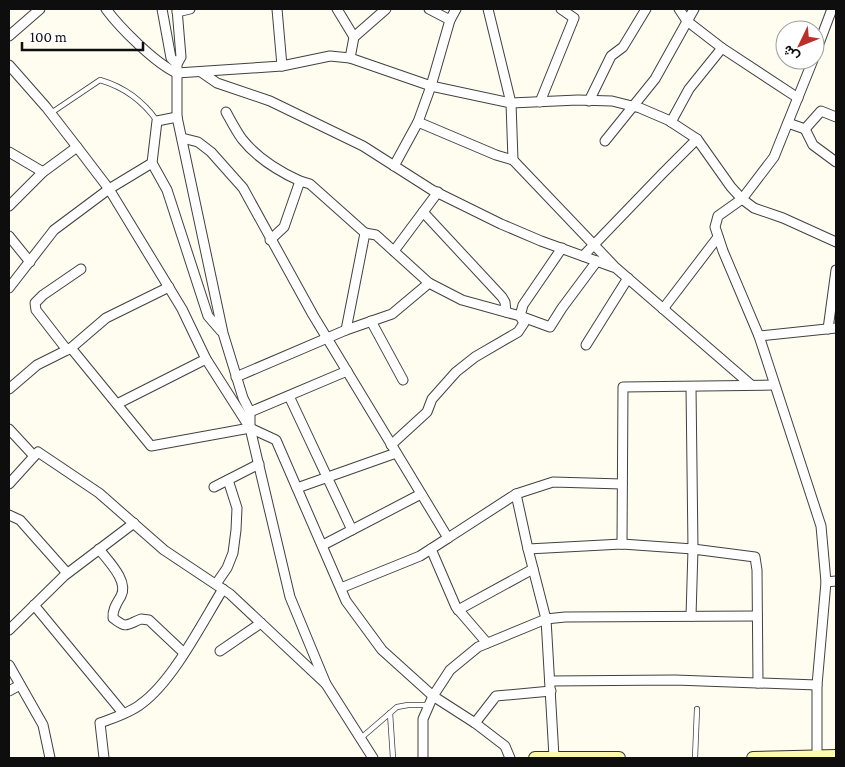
<svg xmlns="http://www.w3.org/2000/svg" width="845" height="767" viewBox="0 0 845 767" font-family="'Crimson Pro',Vazirmatn,serif">
  <rect width="100%" height="100%" fill="#fffdef"/>
  <g fill="none" stroke-linecap="round" stroke-linejoin="round">
    <g stroke="#414141" stroke-width="6">
      <g id="service">
        <path d="M51,113L100,80C124,87 143,101 157,121"/>
        <path d="M390,713L393,758"/>
        <path d="M361,738L397,707L408,705H429"/>
        <path d="M695,758L697,709"/>
      </g>
    </g>
    <g stroke="#414141" stroke-width="11">
      <g id="minor">
        <path d="M106,9C120,28 156,64 177,73L282,66L330,56L350,58L431,86L511,103L578,100L612,101L640,108L668,120L697,139L731,187L742,199L754,208L783,218L836,242"/>
        <path d="M162,9L171,58L177,64"/>
        <path d="M177,9L181,57L177,64V117L223,333L243,398L250,412V428L290,597L326,684"/>
        <path d="M277,9L282,66"/>
        <path d="M337,9L354,37L350,58"/>
        <path d="M488,9L511,103L513,160L616,268L750,384"/>
        <path d="M679,9L687,21L722,48"/>
        <path d="M177,12L190,9"/>
        <path d="M450,20L456,9"/>
        <path d="M9,36L40,9"/>
        <path d="M354,37L386,9"/>
        <path d="M815,54L832,9"/>
        <path d="M813,60L774,157L742,199L718,216L715,227L723,251L759,336L821,526L826,582L817,685V757"/>
        <path d="M9,65L46,107L77,147"/>
        <path d="M201,72L217,83L270,101L363,146L432,190L501,224L541,241L613,267"/>
        <path d="M589,101L611,56L623,47L646,9"/>
        <path d="M540,102L574,18L561,9"/>
        <path d="M226,112C231,121 236,131 242,139C257,158 278,171 300,181L284,227L270,240"/>
        <path d="M177,117L157,121L152,163L167,190L208,316L221,331"/>
        <path d="M418,122L496,155L513,160"/>
        <path d="M671,122L689,89L722,48L798,98"/>
        <path d="M788,123L805,129L821,111L836,117"/>
        <path d="M805,129L813,145L836,162"/>
        <path d="M182,138L198,142L211,152L243,188L313,315L448,538L420,556L341,588"/>
        <path d="M605,141L655,79L694,9"/>
        <path d="M9,152L43,172"/>
        <path d="M394,166L418,122L431,86L450,20L429,9"/>
        <path d="M9,206L43,172L77,147L109,189L182,309L206,359L250,428L276,440L346,601L382,650L433,696L423,719V758"/>
        <path d="M423,212L502,297L505,302L506,312"/>
        <path d="M365,233L376,235L429,283"/>
        <path d="M9,236L30,262"/>
        <path d="M562,248L523,305L520,316L550,327L562,308L597,261"/>
        <path d="M394,251L438,192"/>
        <path d="M583,256L662,174L697,139"/>
        <path d="M9,288L54,230L109,189L152,163"/>
        <path d="M663,309L718,237"/>
        <path d="M371,321L403,380"/>
        <path d="M828,329L836,270"/>
        <path d="M346,330L392,314L429,283L462,300L520,316L524,323L518,332L475,357L456,372L432,399L427,412L391,445"/>
        <path d="M759,336L836,328"/>
        <path d="M586,345L628,278"/>
        <path d="M71,348L106,318L169,287"/>
        <path d="M67,350L36,310L35,303L43,295L81,269"/>
        <path d="M236,377L346,330L365,233L310,184L300,181"/>
        <path d="M9,389L37,365L71,348L151,446L250,428"/>
        <path d="M289,396L352,530"/>
        <path d="M117,404L206,359"/>
        <path d="M250,412L347,371"/>
        <path d="M9,429L34,456"/>
        <path d="M9,484L38,452L99,493L164,550L230,594L326,684L373,758"/>
        <path d="M214,487L259,464"/>
        <path d="M297,488L396,453"/>
        <path d="M516,494L528,549L546,619L554,757"/>
        <path d="M9,515L20,520L67,573"/>
        <path d="M448,538L516,494L553,482L622,484"/>
        <path d="M622,544L623,387L774,385"/>
        <path d="M323,545L421,494"/>
        <path d="M99,549C108,561 129,581 121,596C117,603 112,610 113,618C127,629 126,625 141,619L149,620L184,653"/>
        <path d="M431,549L456,607L487,643"/>
        <path d="M528,549L622,544L693,549L691,387"/>
        <path d="M826,582L836,581"/>
        <path d="M216,584L227,568L233,553L236,530L237,508L228,480"/>
        <path d="M34,605L123,713"/>
        <path d="M458,610L533,569"/>
        <path d="M691,616L693,549L755,557L757,570L758,683"/>
        <path d="M9,630L64,576L134,523"/>
        <path d="M220,651L261,623"/>
        <path d="M9,665L43,725L50,758"/>
        <path d="M550,681L675,680L817,685"/>
        <path d="M9,691L20,685"/>
        <path d="M475,723L496,696L551,691"/>
        <path d="M104,758L100,723C113,718 130,713 141,704C173,681 202,623 223,589"/>
        <path d="M510,758L505,746L475,723L433,696L450,670L478,647L546,619L565,617L757,616"/>
      </g>
    </g>
    <g stroke="#303030" stroke-width="14">
      <g id="secondary">
        <path d="M535,758H619"/>
        <path d="M753,758L836,756"/>
      </g>
    </g>
    <use href="#service" stroke="#fff" stroke-width="4.5"/>
    <use href="#minor" stroke="#fff" stroke-width="9"/>
    <use href="#secondary" stroke="#fdfbab" stroke-width="12"/>
  </g>
  <rect width="845" height="767" fill="none" stroke="#0e0e0e" stroke-width="20"/>
  <g transform="translate(800 45) rotate(227)"><circle r="24" fill="#ffffff" stroke="#9f9f9f"/>
  <path d="M0-4L9 19L0 12L-9 19Z" fill="#ba2f29"/>
  <text y="-8" font-size="14" font-weight="bold" text-anchor="middle" fill="#0e0e0e">ش</text>
  </g>
  <path d="M22 42v8h121v-8" fill="none" stroke="#0e0e0e" stroke-width="2.5"/>
  <text x="30" y="42" font-size="15" fill="#0e0e0e" stroke="#ffffff" stroke-width="4" paint-order="stroke">100 m</text>
</svg>
